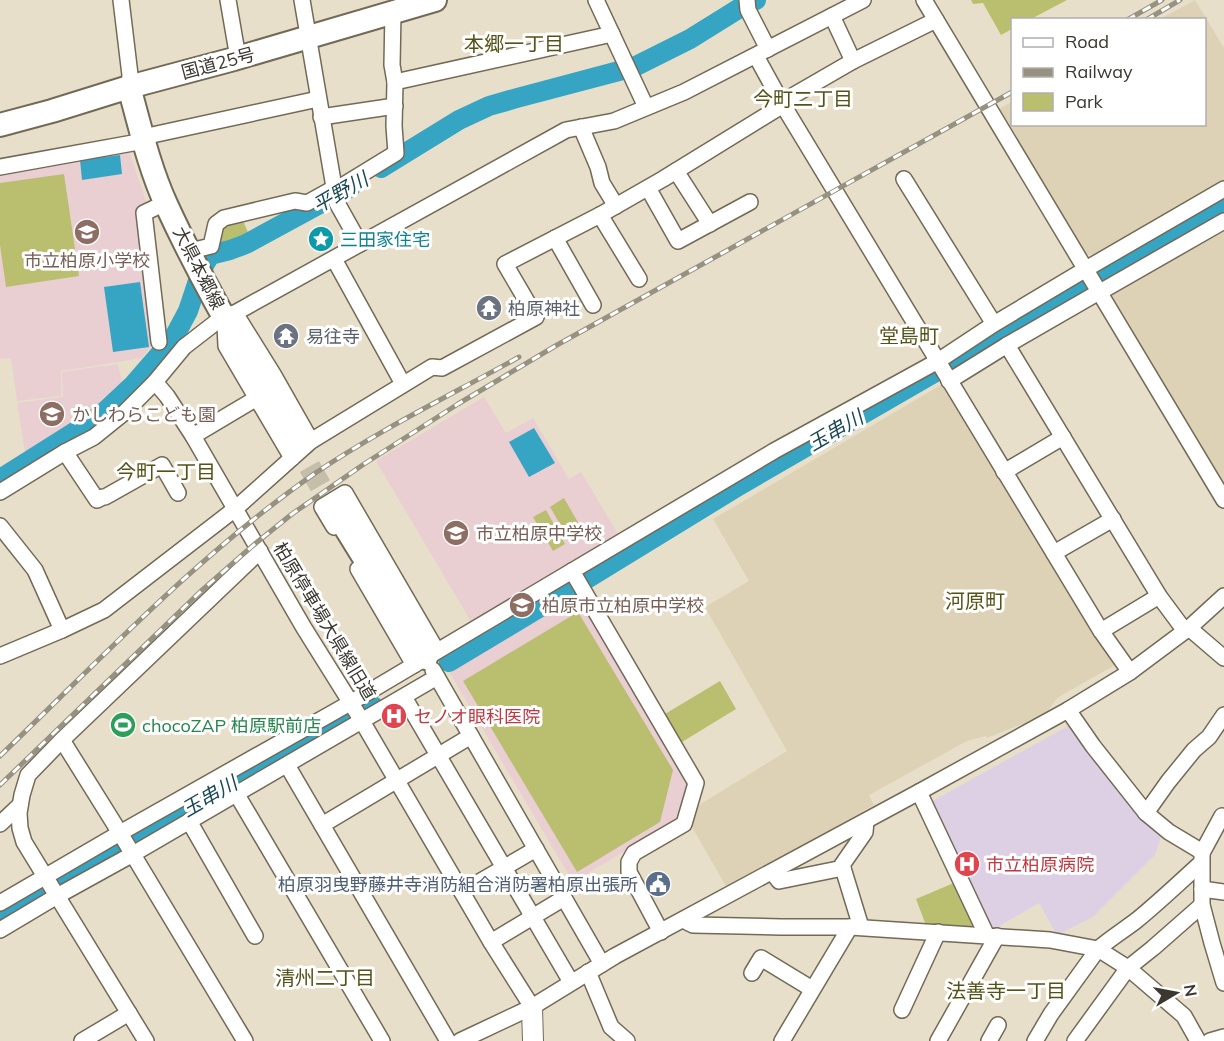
<svg xmlns="http://www.w3.org/2000/svg" width="1224" height="1041" viewBox="0 0 1224 1041" font-family="Mulish,'Noto Sans JP',sans-serif">
  <rect width="100%" height="100%" fill="#e8dfca"/>
  <g fill="#ded2b6">
    <path d="M1195,0L1224,48V185L1097,256L1087,254L1082,251L995,111L1012,102V124H1204V20L1160,19Z"/>
    <path d="M1224,229V489L1110,299L1111,295Z"/>
    <path d="M946,382L1115,665L1057,698L1047,712L1025,727L1022,724L987,738L986,736L967,741L869,795L874,805L727,888L692,827L699,805L787,751L705,607L749,581L713,519Z"/>
  </g>
  <g fill="#e9ced2">
    <path d="M128,148L147,204L139,208L154,341L142,358L61,371V396L17,401L11,358L0,359V173Z"/>
    <path d="M118,364L122,382L73,426L25,452L17,403L63,397L62,372Z"/>
    <path d="M484,397L506,433L533,418L569,479L581,472L618,534L562,568L689,783L679,819L573,882L445,665L483,642L376,461Z"/>
  </g>
  <path fill="#ded0e4" d="M1070,725L1162,834L1155,855L1093,917L1057,935L1039,903L991,931L927,804Z"/>
  <g fill="#babf6f">
    <path d="M971,0H1067L1031,19L1012,20V29L1001,35L983,3L973,4Z"/>
    <path d="M64,174L79,276L6,287L0,245V183Z"/>
    <path d="M242,218L249,235L229,243L217,241L222,226Z"/>
    <path d="M564,498L584,533L570,541L550,507Z"/>
    <path d="M546,510L565,544L553,551L533,517Z"/>
    <path d="M578,612L673,770L660,822L577,872L463,681Z"/>
    <path d="M720,681L736,709L682,742L665,714Z"/>
    <path d="M956,882L979,932L927,928L916,899Z"/>
  </g>
  <g fill="#36a4c3">
    <path d="M120,155L122,174L82,180L80,160Z"/>
    <path d="M140,282L149,347L113,352L104,287Z"/>
    <path d="M534,428L555,463L529,477L509,442Z"/>
  </g>
  <g fill="none" stroke-linecap="round" stroke-linejoin="round">
    <g stroke="#36a4c3" stroke-width="20">
      <path d="M381,168L459,120L489,106L517,98L634,67L690,39L743,6L756,0"/>
      <path d="M0,479L81,428L103,413L133,385L173,339L188,311L202,269L210,255L230,250L246,244L351,187"/>
      <path d="M449,662L577,585L740,485L1116,268L1224,204"/>
      <path d="M0,918L192,807L343,718L373,706"/>
    </g>
    <path stroke="#c5beab" stroke-width="22" stroke-dasharray="22 11" stroke-linecap="butt" d="M293,438L335,511"/>
    <g stroke="#726a57" stroke-width="18">
      <g id="minor">
        <path d="M121,0L130,75L129,87"/>
        <path d="M228,0L238,58"/>
        <path d="M302,0L335,193L337,203L360,244"/>
        <path d="M596,0L646,107"/>
        <path d="M747,0L748,10L768,49"/>
        <path d="M924,0L1224,500"/>
        <path d="M832,16L853,61"/>
        <path d="M756,56L783,105L1101,631L1130,672"/>
        <path d="M395,82L612,34"/>
        <path d="M782,102L853,61L936,20"/>
        <path d="M321,117L395,106"/>
        <path d="M581,127L598,167L602,183L616,206"/>
        <path d="M143,137L318,99"/>
        <path d="M0,167L144,141"/>
        <path d="M676,171L710,224"/>
        <path d="M904,179L994,324"/>
        <path d="M648,188L678,241L750,202"/>
        <path d="M334,191L396,153L394,126L395,82L392,65L393,12"/>
        <path d="M600,215L639,279"/>
        <path d="M555,238L593,305"/>
        <path d="M190,251L211,246L216,224L224,218L295,201L307,203L334,188"/>
        <path d="M334,259L403,384"/>
        <path d="M1100,292L1224,221"/>
        <path d="M235,313L273,374L311,441"/>
        <path d="M225,325L226,346L292,458"/>
        <path d="M159,342L144,213L165,203"/>
        <path d="M1007,345L1159,596L1185,631"/>
        <path d="M949,381L1007,345L1099,292"/>
        <path d="M155,382L167,396L193,436L304,628L359,716L491,942L532,1007"/>
        <path d="M193,436L257,398"/>
        <path d="M65,452L97,500L103,497H105L162,465L178,493"/>
        <path d="M1004,472L1063,437"/>
        <path d="M0,492L65,452L94,437L125,412L155,382L184,347L224,316L235,313L566,130L614,121L684,92L863,0"/>
        <path d="M0,526L35,570L62,630"/>
        <path d="M334,527L322,507L345,493L437,651"/>
        <path d="M1054,553L1113,519"/>
        <path d="M358,569L414,665"/>
        <path d="M572,571L696,783L684,824L634,853L629,862V872L661,932"/>
        <path d="M1189,628L1224,658"/>
        <path d="M1101,631L1159,596"/>
        <path d="M0,656L62,630L104,610L235,509L311,441L432,367L442,368L536,317L505,264L600,215L663,179L783,105"/>
        <path d="M433,670L602,964"/>
        <path d="M404,697L571,982"/>
        <path d="M1068,710L1093,746L1146,813L1169,832L1199,850L1202,853V905L1212,943L1224,983"/>
        <path d="M62,740L120,833L245,1041"/>
        <path d="M287,765L448,1041"/>
        <path d="M919,792L987,936L1050,940L1098,949L1128,968L1184,1016L1198,1041"/>
        <path d="M236,793L382,1041"/>
        <path d="M1146,813L1168,782L1194,750L1209,737L1224,715"/>
        <path d="M189,821L255,936"/>
        <path d="M0,824L20,805"/>
        <path d="M322,825L471,736"/>
        <path d="M1202,853L1222,816L1224,817"/>
        <path d="M772,872L779,881L843,868"/>
        <path d="M1202,889L1224,892"/>
        <path d="M462,892L536,849"/>
        <path d="M0,903L120,833L350,703L774,451L938,361L994,324L1086,269L1224,189"/>
        <path d="M683,920L693,925L781,927H850L987,936"/>
        <path d="M861,927L842,865L865,832L866,821"/>
        <path d="M0,930L57,896L133,854L437,677"/>
        <path d="M491,942L564,898"/>
        <path d="M588,972L611,1027L627,1041"/>
        <path d="M752,973L761,958L812,989"/>
        <path d="M902,1010L938,932"/>
        <path d="M82,1041L129,1013"/>
        <path d="M146,1041L24,842L20,828L19,813L22,795L28,775L62,740L260,551"/>
        <path d="M460,1041L532,1007L615,956L919,792L1068,710L1130,672L1189,628L1224,596"/>
        <path d="M782,1041L850,927"/>
        <path d="M938,1041L997,936"/>
        <path d="M989,1041L998,1025"/>
        <path d="M1035,1041L1051,1014L1098,949C1111,938 1124,930 1137,920C1159,902 1180,882 1201,863"/>
        <path d="M1075,1041L1128,968L1153,948L1202,905"/>
        <path d="M1210,1041L1224,1037"/>
      </g>
    </g>
    <g stroke="#726a57" stroke-width="22">
      <path id="major" d="M532,1007L533,1041"/>
    </g>
    <g stroke="#726a57" stroke-width="26">
      <g id="highway">
        <path d="M129,87C140,126 149,167 166,204C203,285 249,361 293,438"/>
        <path d="M0,125L52,111L129,87L234,59L435,0"/>
        <path d="M335,511L426,658"/>
      </g>
    </g>
    <use href="#minor" stroke="#fff" stroke-width="15"/>
    <use href="#major" stroke="#fff" stroke-width="20"/>
    <use href="#highway" stroke="#fff" stroke-width="22"/>
    <g stroke="#979182" stroke-width="5">
      <g id="rail">
        <path d="M1127,20L1162,0"/>
        <path d="M1146,20L1180,0"/>
        <path d="M0,756C101,659 198,555 314,474C379,430 451,395 519,357"/>
        <path d="M0,785L200,592L256,543L292,514L364,464L458,404L557,345L1012,92"/>
      </g>
    </g>
    <use href="#rail" stroke="#fff" stroke-width="3" stroke-dasharray="9" stroke-linecap="butt"/>
  </g>
  <defs>
    <g id="school-disc" transform="scale(1.35)"><circle r="9.5" fill="#8d6e63" stroke="#fff"/><path d="M0-5L7-2L0 1L-7-2ZM-4 1L0 2.5L4 1V4Q0 6-4 4Z" fill="#fff"/></g>
    <g id="sight-disc" transform="scale(1.35)"><circle r="9.5" fill="#0f9aa8" stroke="#fff"/><path d="M0-6L1.8-2.2L6-1.7L2.9 1.2L3.7 5.4L0 3.3L-3.7 5.4L-2.9 1.2L-6-1.7L-1.8-2.2Z" fill="#fff"/></g>
    <g id="temple-disc" transform="scale(1.35)"><circle r="9.5" fill="#6b7280" stroke="#fff"/><path d="M0-6L5-2H3V0L6.5 2.5H4V6H1.5V3h-3V6H-4V2.5H-6.5L-3 0V-2H-5Z" fill="#fff"/></g>
    <g id="hospital-disc" transform="scale(1.35)"><circle r="9.5" fill="#e0444e" stroke="#fff"/><path d="M-5-5h3v3.5h4V-5h3V5h-3V1.5h-4V5h-3Z" fill="#fff"/></g>
    <g id="stadium-disc" transform="scale(1.35)"><circle r="9.5" fill="#2e9e5b" stroke="#fff"/><path d="M0-5a6.5 5 0 1 0 0 10a6.5 5 0 1 0 0-10ZM-3.5-1.8h7v3.6h-7Z" fill="#fff"/></g>
    <g id="civic-disc" transform="scale(1.35)"><circle r="9.5" fill="#5c6f8a" stroke="#fff"/><path d="M-.6-6.5H3V-4.5H.6V-3L4-1V1h2V6H-6V1h2V-1L-.6-3ZM-1.2 2.5V6h2.4V2.5Z" fill="#fff"/></g>
  </defs>
  <g fill-rule="evenodd">
    <use href="#school-disc" x="87" y="232"/>
    <use href="#sight-disc" x="321" y="239"/>
    <use href="#temple-disc" x="489" y="308"/>
    <use href="#temple-disc" x="286" y="336"/>
    <use href="#school-disc" x="52" y="414"/>
    <use href="#school-disc" x="456" y="533"/>
    <use href="#school-disc" x="522" y="605"/>
    <use href="#hospital-disc" x="394" y="716"/>
    <use href="#stadium-disc" x="123" y="725"/>
    <use href="#hospital-disc" x="967" y="864"/>
    <use href="#civic-disc" x="658" y="884"/>
  </g>
  <g text-anchor="middle" dominant-baseline="central" stroke-width="6" stroke-linejoin="round" paint-order="stroke">
    <g font-size="18" fill="#3b3830" stroke="#fff">
      <text transform="translate(218 63) rotate(-15)">国道25号</text>
      <text transform="translate(199 268) rotate(63)">大県本郷線</text>
      <text transform="translate(325 621) rotate(59)">柏原停車場大県線旧道</text>
    </g>
    <g font-size="18" fill="#0d838f" stroke="#fff" text-anchor="start">
      <text x="340" y="239">三田家住宅</text>
    </g>
    <g font-size="18" fill="#785e54" stroke="#fff" text-anchor="start">
      <text x="87" y="260" text-anchor="middle">市立柏原小学校</text>
      <text x="72" y="414">かしわらこども園</text>
      <text x="476" y="533">市立柏原中学校</text>
      <text x="542" y="605">柏原市立柏原中学校</text>
    </g>
    <g font-size="18" fill="#5b616d" stroke="#fff" text-anchor="start">
      <text x="508" y="308">柏原神社</text>
      <text x="306" y="336">易往寺</text>
    </g>
    <g font-size="18" fill="#be3a42" stroke="#fff" text-anchor="start">
      <text x="414" y="716">セノオ眼科医院</text>
      <text x="986" y="864">市立柏原病院</text>
    </g>
    <g font-size="18" fill="#27864d" stroke="#fff" text-anchor="start">
      <text x="142" y="725">chocoZAP 柏原駅前店</text>
    </g>
    <g font-size="18" fill="#4e5e75" stroke="#fff" text-anchor="end">
      <text x="638" y="884">柏原羽曳野藤井寺消防組合消防署柏原出張所</text>
    </g>
    <g font-size="20" fill="#545317" stroke="#fff">
      <text x="514" y="43">本郷一丁目</text>
      <text x="803" y="98">今町二丁目</text>
      <text x="909" y="335">堂島町</text>
      <text x="166" y="471">今町一丁目</text>
      <text x="975" y="600">河原町</text>
      <text x="325" y="977">清州二丁目</text>
      <text x="1006" y="990">法善寺一丁目</text>
    </g>
    <g font-size="20" font-style="italic" fill="#1a4856" stroke="#fff">
      <text transform="translate(340 192) rotate(-30)">平野川</text>
      <text transform="translate(835 430) rotate(-30)">玉串川</text>
      <text transform="translate(209 796) rotate(-30)">玉串川</text>
    </g>
  </g>
  <rect x="1011" y="18" width="195" height="108" fill="#ffffff" stroke="#b1afac" stroke-width="1.5"/>
  <rect x="1023" y="38" width="30" height="9" fill="#ffffff" stroke="#b1afac" stroke-width="1.5"/>
  <text x="1065" y="48" font-size="18" fill="#3b3830">Road</text>
  <rect x="1023" y="68" width="30" height="9" fill="#979182" stroke="#b1afac" stroke-width="1.5"/>
  <text x="1065" y="78" font-size="18" fill="#3b3830">Railway</text>
  <rect x="1023" y="93" width="30" height="18" fill="#babf6f" stroke="#b1afac" stroke-width="1.5"/>
  <text x="1065" y="108" font-size="18" fill="#3b3830">Park</text>
  <g transform="translate(1176 993) rotate(80)" stroke="#ffffff" stroke-width="4.5" paint-order="stroke">
  <path d="M0-4.5L10 22L0 15L-10 22Z" fill="#3b3830"/>
  <text y="-9" font-size="16" font-weight="bold" text-anchor="middle" fill="#3b3830">N</text>
  </g>
</svg>
